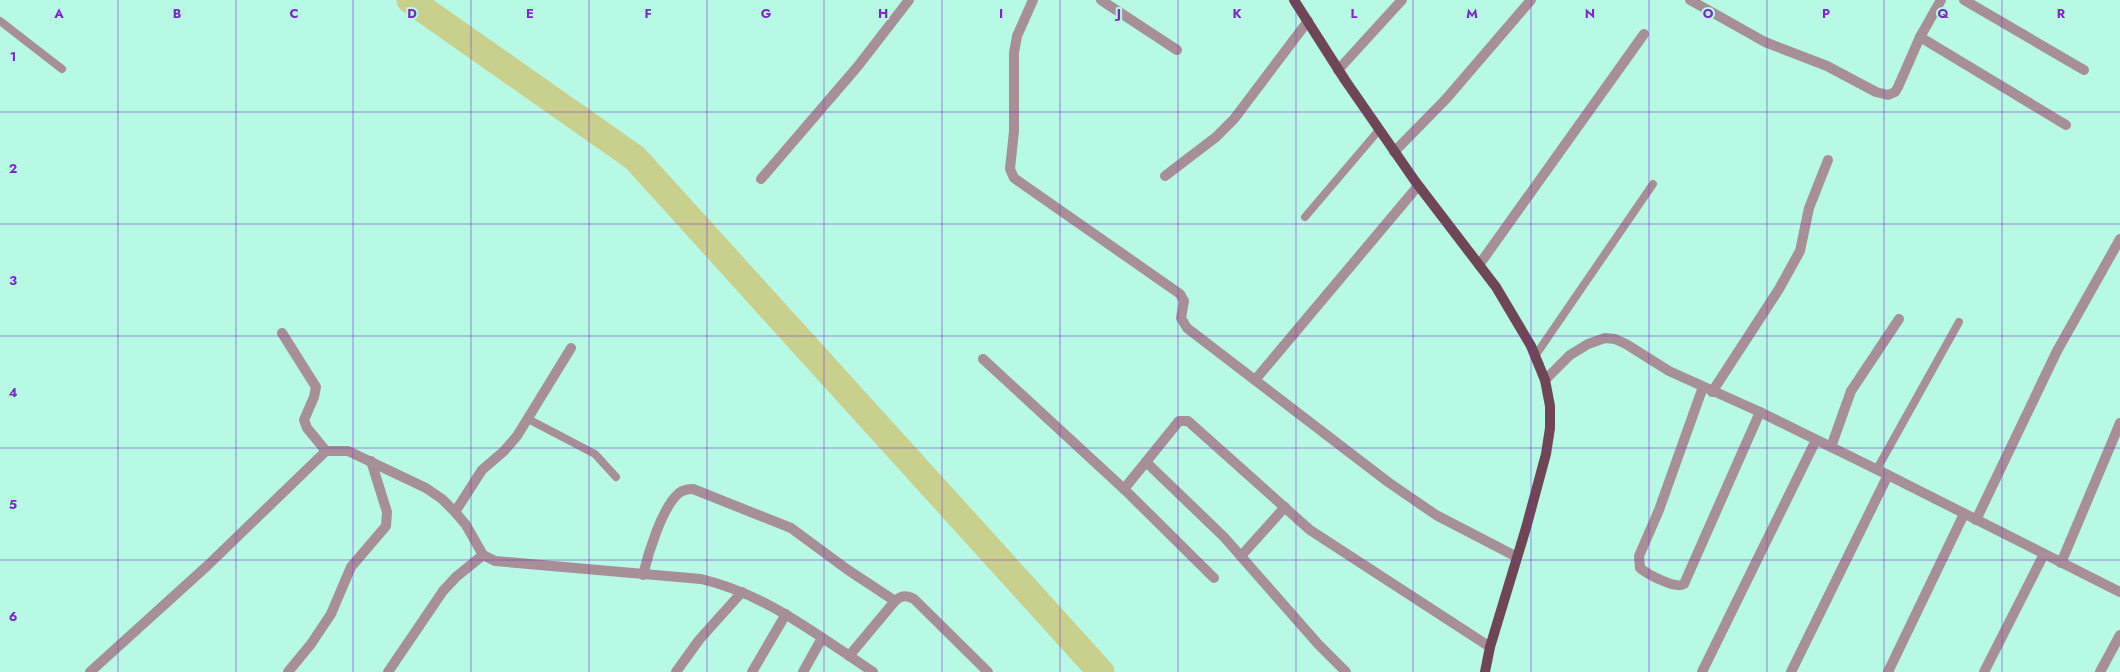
<svg xmlns="http://www.w3.org/2000/svg" width="2120" height="672" viewBox="0 0 2120 672" font-family="Jost,sans-serif">
  <rect width="100%" height="100%" fill="#b8f9e5"/>
  <g fill="none" stroke-linecap="round" stroke-linejoin="round">
    <path stroke="#c9d08d" stroke-width="27" d="M410,0L635,158L1101,672"/>
    <g stroke="#a78f98" stroke-width="8">
      <path d="M0,21L62,69"/>
      <path d="M1305,217L1379,130"/>
      <path d="M1535,356L1653,184"/>
      <path d="M528,419L595,454L616,477"/>
      <path d="M1877,469L1959,322"/>
    </g>
    <g stroke="#a78f98" stroke-width="10">
      <path d="M1033,0L1017,36L1014,53V131L1010,169L1014,178L1180,294L1184,301L1181,318L1187,328L1388,482L1436,515L1517,557"/>
      <path d="M1101,0L1177,50"/>
      <path d="M1690,0L1765,42L1827,66L1876,92L1888,95L1895,92L1898,87L1920,37L1941,0"/>
      <path d="M1964,0L2084,70"/>
      <path d="M1920,37L2066,125"/>
      <path d="M1338,70L1402,0"/>
      <path d="M1394,152L1446,99L1531,0"/>
      <path d="M1165,176L1216,137L1234,119L1308,21"/>
      <path d="M761,179L858,66L909,0"/>
      <path d="M1479,265L1644,34"/>
      <path d="M282,333L316,387L314,397L304,420L307,428L326,451"/>
      <path d="M983,359L1124,489L1214,578"/>
      <path d="M1255,380L1418,186"/>
      <path d="M1545,380L1570,355L1588,344L1605,338L1615,339L1626,344L1669,371L1760,412L1888,475L2120,592"/>
      <path d="M1703,387L1659,510L1639,556L1640,568C1647,574 1677,590 1684,584L1760,412"/>
      <path d="M1712,392L1779,289L1800,251L1809,208L1828,160"/>
      <path d="M1831,447L1851,391L1899,319"/>
      <path d="M1146,462L1224,537L1318,644L1346,672"/>
      <path d="M1124,489L1179,421H1188L1310,530L1490,647"/>
      <path d="M455,512L482,470L504,451L517,436L571,348"/>
      <path d="M1976,520L2057,351L2120,239"/>
      <path d="M1241,556L1285,507"/>
      <path d="M2061,563L2120,423"/>
      <path d="M643,575C648,554 662,507 679,493C683,490 688,489 693,489L791,528L848,570L895,601"/>
      <path d="M849,656L895,601C902,595 906,595 914,599L988,672"/>
      <path d="M90,672L207,566L326,451H348L426,488L442,499L455,512L466,525L483,555L495,561L701,579C766,594 819,636 873,672"/>
      <path d="M288,672L311,644L331,614L351,567L386,526L387,512L371,461"/>
      <path d="M388,672L443,591L456,577L483,555"/>
      <path d="M676,672L699,640L742,592"/>
      <path d="M752,672L786,614"/>
      <path d="M803,672L822,638"/>
      <path d="M1702,672L1816,440"/>
      <path d="M1791,672L1888,475"/>
      <path d="M1888,672L1964,514"/>
      <path d="M1984,672L2044,554"/>
      <path d="M2100,672L2120,635"/>
    </g>
    <path stroke="#6e4656" stroke-width="10" d="M1294,0L1345,80L1415,181L1496,287L1531,346L1545,380L1550,406V428L1546,454L1526,528L1490,647L1485,672"/>
  </g>
  <path fill="none" stroke="#7b2cbf" stroke-width="1" stroke-opacity="0.55" d="M118,0V672M236,0V672M353,0V672M471,0V672M589,0V672M707,0V672M824,0V672M942,0V672M1060,0V672M1178,0V672M1296,0V672M1413,0V672M1531,0V672M1649,0V672M1767,0V672M1884,0V672M2002,0V672M0,112H2120M0,224H2120M0,336H2120M0,448H2120M0,560H2120"/>
  <g font-size="13" text-anchor="middle" font-weight="bold" fill="#7b2cbf" stroke="#b8f9e5" stroke-width="4" stroke-linejoin="round" paint-order="stroke">
    <text x="59" y="18">A</text>
    <text x="177" y="18">B</text>
    <text x="294" y="18">C</text>
    <text x="412" y="18">D</text>
    <text x="530" y="18">E</text>
    <text x="648" y="18">F</text>
    <text x="766" y="18">G</text>
    <text x="883" y="18">H</text>
    <text x="1001" y="18">I</text>
    <text x="1119" y="18">J</text>
    <text x="1237" y="18">K</text>
    <text x="1354" y="18">L</text>
    <text x="1472" y="18">M</text>
    <text x="1590" y="18">N</text>
    <text x="1708" y="18">O</text>
    <text x="1826" y="18">P</text>
    <text x="1943" y="18">Q</text>
    <text x="2061" y="18">R</text>
    <text x="13" y="61">1</text>
    <text x="13" y="173">2</text>
    <text x="13" y="285">3</text>
    <text x="13" y="397">4</text>
    <text x="13" y="509">5</text>
    <text x="13" y="621">6</text>
  </g>
</svg>
